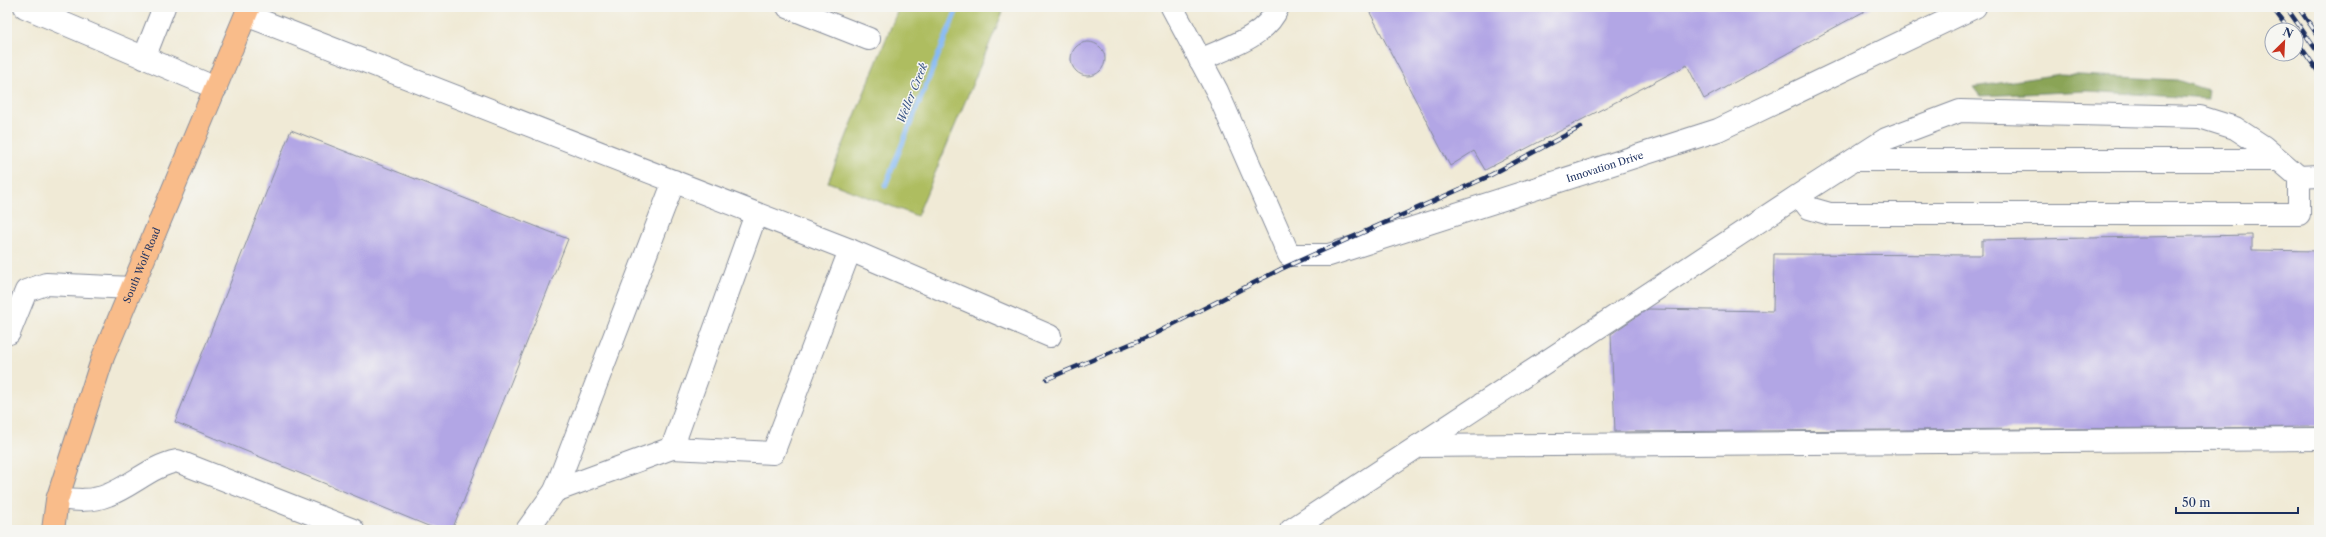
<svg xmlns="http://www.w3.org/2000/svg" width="2326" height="537" viewBox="0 0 2326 537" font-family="'Libre Caslon Text',serif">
  <rect width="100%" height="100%" fill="#f6f6f2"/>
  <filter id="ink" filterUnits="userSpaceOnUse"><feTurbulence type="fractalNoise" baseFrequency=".025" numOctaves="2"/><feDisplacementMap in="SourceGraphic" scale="8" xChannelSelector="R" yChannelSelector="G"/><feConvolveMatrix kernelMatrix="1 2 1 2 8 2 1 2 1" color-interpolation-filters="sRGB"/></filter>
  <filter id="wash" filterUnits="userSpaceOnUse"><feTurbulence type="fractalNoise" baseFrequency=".012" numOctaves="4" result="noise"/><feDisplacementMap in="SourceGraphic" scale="16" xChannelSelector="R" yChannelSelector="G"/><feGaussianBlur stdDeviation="0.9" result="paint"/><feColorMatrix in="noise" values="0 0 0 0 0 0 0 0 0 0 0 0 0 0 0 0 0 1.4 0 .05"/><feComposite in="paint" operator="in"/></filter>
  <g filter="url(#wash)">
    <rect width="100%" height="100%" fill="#f0ead6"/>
    <path fill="#aebd60" stroke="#64765f" d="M899,7H1005L917,216L828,182Z"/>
    <path fill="#8aa456" stroke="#526a5a" d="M2060,74L2177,80L2207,90L2208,99L2088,91L1980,96L1973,87Z"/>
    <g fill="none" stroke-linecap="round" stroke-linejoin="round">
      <path stroke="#86baf4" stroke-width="5" d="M885,186L958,7"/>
    </g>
    <g id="blocks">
      <g fill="#b2a6e5">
        <path d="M1367,7H1872L1704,99L1687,65L1485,170L1474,151L1450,166Z"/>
        <circle cx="1088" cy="59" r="17"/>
        <path d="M291,130L568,239L452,530H438L175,422Z"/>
        <path d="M2252,235V250L2319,251V427L1615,432L1611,334L1648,309L1773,311L1774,254L1982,255V240Z"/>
      </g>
    </g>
  </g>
  <g filter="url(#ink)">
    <use href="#blocks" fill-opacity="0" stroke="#868c9a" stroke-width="1"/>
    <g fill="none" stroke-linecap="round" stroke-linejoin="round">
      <g stroke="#868c9a" stroke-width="24">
        <g id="minor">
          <path d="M25,7L216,88"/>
          <path d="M788,7L869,39"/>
          <path id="s1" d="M1172,7L1217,91L1289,255H1329L1718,130L1975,7"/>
          <path d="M246,15L850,250L1050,336"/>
          <path d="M144,58L164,7"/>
          <path d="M1200,60C1228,47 1266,37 1278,7"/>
          <path d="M1854,160H2279"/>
          <path d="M2299,177L2319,176"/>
          <path d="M756,214L672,448L773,453L850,250"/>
          <path d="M9,333L26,291L46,284L132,288"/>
          <path d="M1418,446L2319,439"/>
          <path d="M555,491L674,181"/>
          <path d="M58,498C75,500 91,502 108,495C132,486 151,466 177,461L353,530"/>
          <path d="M527,530L555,491L672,448"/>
          <path d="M1291,530L1799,195L1886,139L1960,111L2200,117L2235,128L2264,147L2299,177V214H1830L1809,208L1799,195"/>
        </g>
      </g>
      <g stroke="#868c9a" stroke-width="24">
        <g id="major">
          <path id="s2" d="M53,530L57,500L103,357L249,7"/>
        </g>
      </g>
      <use href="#minor" stroke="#fff" stroke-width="22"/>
      <use href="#major" stroke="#f9bc8a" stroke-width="22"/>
      <g stroke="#1b2f5e" stroke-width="4.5">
        <g id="rail">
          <path d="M2272,7L2289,30"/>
          <path d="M2286,7L2319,54"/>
          <path d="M2298,7L2319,37"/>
          <path d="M2296,40L2319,73"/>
          <path d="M1047,379L1154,334L1281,269L1485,178L1581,127"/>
        </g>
      </g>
      <use href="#rail" stroke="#f6f6f2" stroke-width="3" stroke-dasharray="9" stroke-linecap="butt"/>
    </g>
  </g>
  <g text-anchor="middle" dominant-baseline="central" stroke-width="3" stroke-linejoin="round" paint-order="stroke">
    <g font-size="10" fill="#1b2f5e" stroke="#f6f6f2">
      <text stroke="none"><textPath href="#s1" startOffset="604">Innovation Drive</textPath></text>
      <text stroke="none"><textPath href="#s2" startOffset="280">South Wolf Road</textPath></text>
    </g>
    <g font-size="11" font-style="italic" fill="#365284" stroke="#f6f6f2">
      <text transform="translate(912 93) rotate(-68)">Weller Creek</text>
    </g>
  </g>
  <rect width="2326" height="537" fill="none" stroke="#f6f6f2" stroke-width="24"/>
  <g transform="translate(2284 42) rotate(24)"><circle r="19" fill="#f6f6f2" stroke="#9ea6b7"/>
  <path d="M0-3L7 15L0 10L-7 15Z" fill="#c8321e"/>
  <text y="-6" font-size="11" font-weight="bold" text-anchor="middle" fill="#1b2f5e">N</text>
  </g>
  <path d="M2176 507v6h122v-6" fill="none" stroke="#1b2f5e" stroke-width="2"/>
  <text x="2182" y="507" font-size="12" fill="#1b2f5e" stroke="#f6f6f2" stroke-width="3" paint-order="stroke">50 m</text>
</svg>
